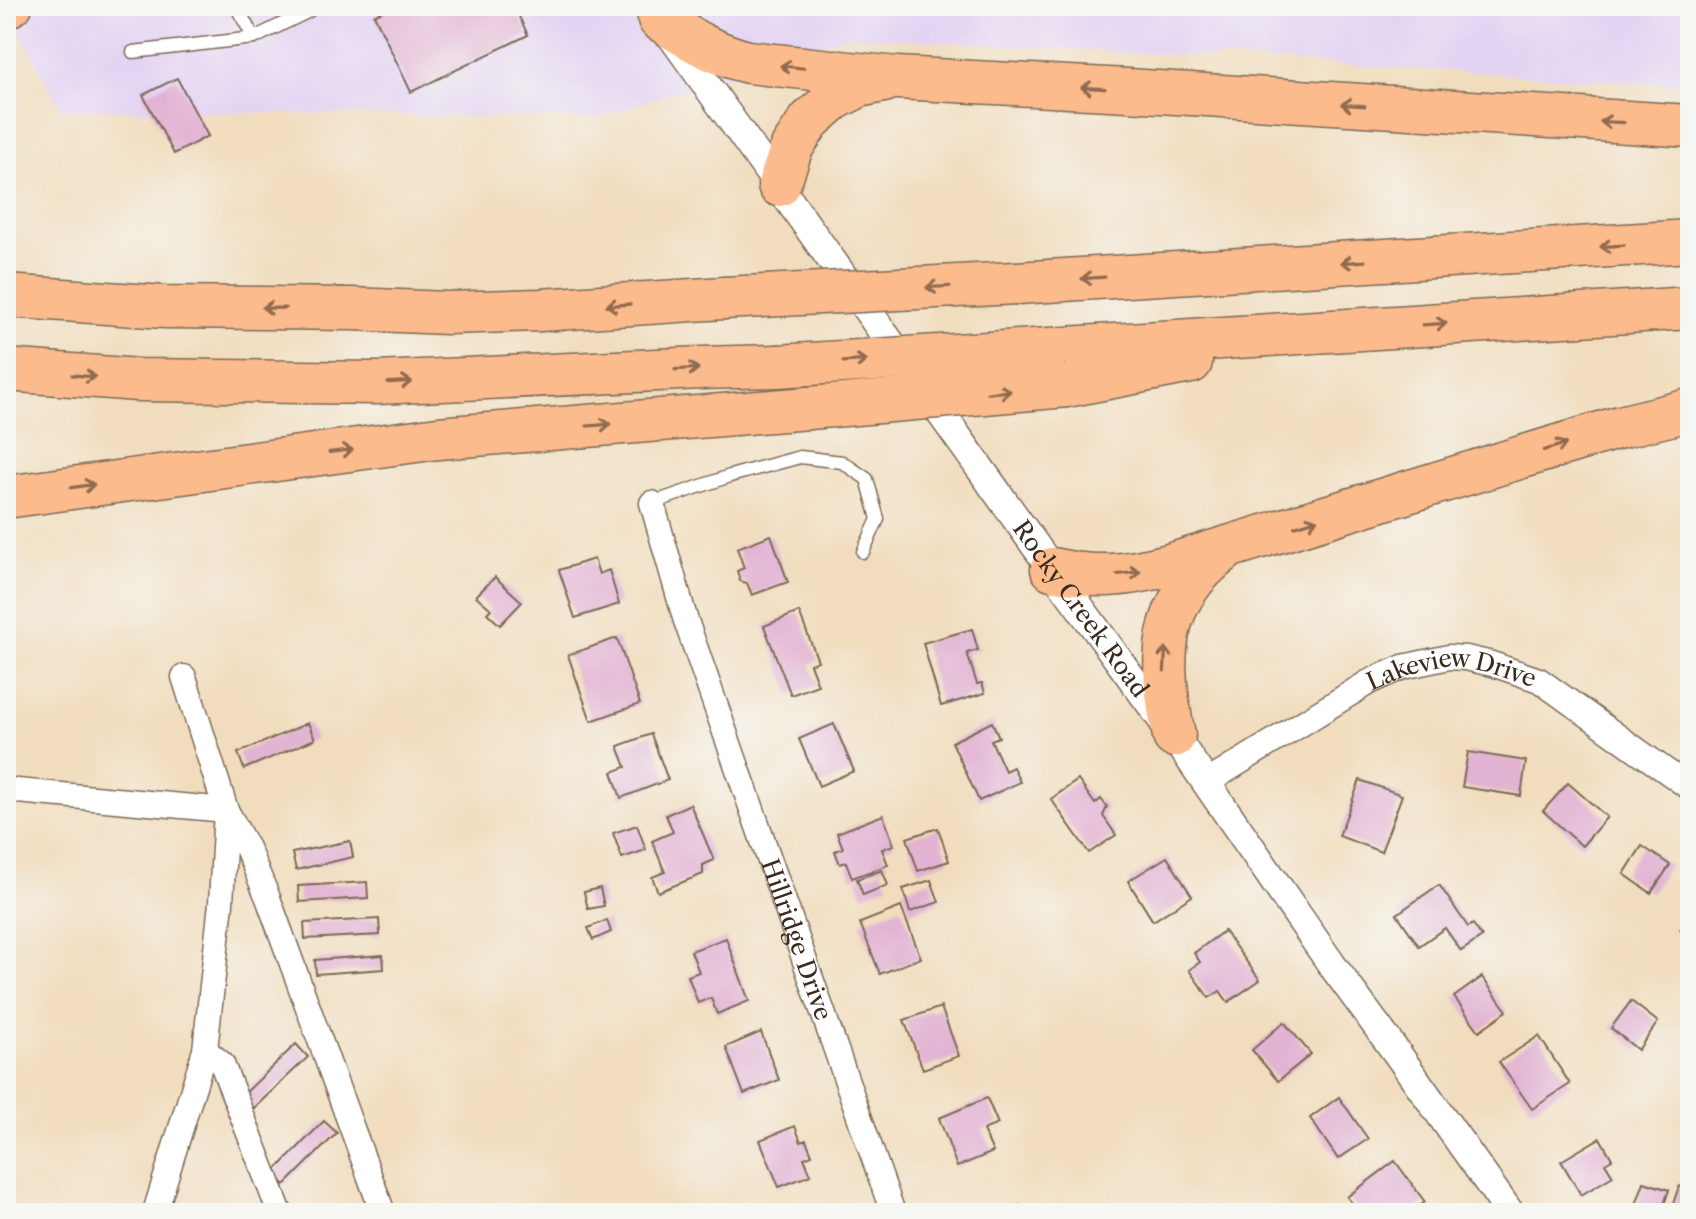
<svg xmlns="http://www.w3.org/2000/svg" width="1696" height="1219" viewBox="0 0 1696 1219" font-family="'Libre Caslon Text',serif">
  <rect width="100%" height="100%" fill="#f6f6f2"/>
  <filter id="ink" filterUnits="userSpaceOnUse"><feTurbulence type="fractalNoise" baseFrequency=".0125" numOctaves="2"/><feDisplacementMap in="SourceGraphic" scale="16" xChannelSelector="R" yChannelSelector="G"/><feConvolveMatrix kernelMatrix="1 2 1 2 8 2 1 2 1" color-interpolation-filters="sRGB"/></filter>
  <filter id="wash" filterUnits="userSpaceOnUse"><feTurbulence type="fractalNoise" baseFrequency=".006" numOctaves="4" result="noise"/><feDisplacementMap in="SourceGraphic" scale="32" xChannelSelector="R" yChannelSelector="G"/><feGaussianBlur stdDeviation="1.8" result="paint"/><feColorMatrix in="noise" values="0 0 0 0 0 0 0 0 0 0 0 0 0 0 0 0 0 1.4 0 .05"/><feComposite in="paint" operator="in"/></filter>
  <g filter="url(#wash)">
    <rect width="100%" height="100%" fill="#f1ddbe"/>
    <path fill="#e3d3f3" d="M6,6H1690V85L845,36L594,119L61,109Z"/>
    <g id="blocks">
      <g fill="#e2b3d3">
        <path d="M392,6H514L528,35L411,92L374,15Z"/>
        <path d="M177,78L208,136L174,154L143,95Z"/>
        <path d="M771,535L788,582L752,595L747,583L740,581L737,571L744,568L737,548Z"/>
        <path d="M594,559L599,574L609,570L619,604L575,618L559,570Z"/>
        <path d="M495,577L522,602L500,625L487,613L491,609L476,596Z"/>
        <path d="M799,612L818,661L810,664L818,685L791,695L764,626Z"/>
        <path d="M972,629L978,650L967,653L977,684L982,683L985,693L941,706L923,643Z"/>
        <path d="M617,638L640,704L591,721L568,655Z"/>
        <path d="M992,722L999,737L991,740L1005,771L1013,767L1020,782L979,801L952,742Z"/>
        <path d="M308,723L315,739L244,769L238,753Z"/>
        <path d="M834,724L854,771L819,786L799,739Z"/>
        <path d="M651,734L668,780L621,798L612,772L626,767L618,746Z"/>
        <path d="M1468,752L1526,761L1521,796L1462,787Z"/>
        <path d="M1078,780L1095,804L1101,799L1107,807L1103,816L1116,835L1089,853L1051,799Z"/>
        <path d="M1360,780L1402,795L1381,852L1339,836Z"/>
        <path d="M1568,783L1607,817L1582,846L1543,811Z"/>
        <path d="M690,804L714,860L703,865V874L658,892L652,877L665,872L652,841L673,832L666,815Z"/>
        <path d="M883,815L894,845L882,849L888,865L852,878L846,862L840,864L835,851L843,848L837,833Z"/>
        <path d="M637,825L646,850L622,858L613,833Z"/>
        <path d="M938,828L949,861L918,871L907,838Z"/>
        <path d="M350,841L353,857L296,870L292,853Z"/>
        <path d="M1642,846L1670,865L1651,893L1624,874Z"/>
        <path d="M1167,857L1192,896L1153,921L1128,881Z"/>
        <path d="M882,870L888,885L863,895L857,879Z"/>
        <path d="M931,880L939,902L910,912L903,889Z"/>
        <path d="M367,882L368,898L299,902L298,886Z"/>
        <path d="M1437,886H1440L1468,927L1473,924L1482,937L1461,951L1445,928L1419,946L1397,914Z"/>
        <path d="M600,888L604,906L588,909L584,892Z"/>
        <path d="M901,907L921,958L880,974L860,923Z"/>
        <path d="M1690,916V938L1680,930Z"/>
        <path d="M379,919L380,935L305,939L304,923Z"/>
        <path d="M607,920L611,932L593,940L588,928Z"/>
        <path d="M1224,931L1260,980L1228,1002L1220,991L1209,998L1189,970L1200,962L1194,953Z"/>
        <path d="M726,938L749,1001L717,1014L711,998L698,1003L688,976L699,972L691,951Z"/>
        <path d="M383,955L384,969L316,974L315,960Z"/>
        <path d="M1482,977L1507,1011L1479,1031L1454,997Z"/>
        <path d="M1631,1001L1658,1022L1638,1050L1611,1028Z"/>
        <path d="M941,1007L959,1056L923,1069L904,1020Z"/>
        <path d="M1284,1022L1311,1054L1278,1081L1252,1050Z"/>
        <path d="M761,1032L779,1080L744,1094L726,1047Z"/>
        <path d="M1539,1036L1570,1084L1532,1109L1499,1062Z"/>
        <path d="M296,1044L308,1057L254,1108L242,1096Z"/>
        <path d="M1339,1097L1368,1139L1338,1159L1310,1118Z"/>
        <path d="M987,1098L998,1124L983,1130L993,1152L957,1167L939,1118Z"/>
        <path d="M324,1121L337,1133L285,1185L273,1173Z"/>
        <path d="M795,1126L801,1142L806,1140L812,1155L804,1158L811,1175L779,1187L760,1140Z"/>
        <path d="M1600,1138L1612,1159L1605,1163L1613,1176L1581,1195L1561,1161Z"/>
        <path d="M1395,1161L1425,1202L1411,1213H1360L1347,1197Z"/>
        <path d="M1644,1182L1669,1190L1661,1213H1633Z"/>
        <path d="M1679,1186L1690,1190V1213H1670Z"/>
        <path d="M1020,1205L1023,1213H998Z"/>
      </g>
    </g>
  </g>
  <g filter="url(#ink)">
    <use href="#blocks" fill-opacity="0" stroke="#7b6956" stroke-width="2"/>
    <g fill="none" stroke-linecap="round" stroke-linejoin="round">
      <g stroke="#7b6956" stroke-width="15">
        <g id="service">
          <path d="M254,38L309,11"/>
          <path d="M133,52L254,38L236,6"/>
          <path d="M652,503L730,476L800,457L842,462L867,479L878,519L863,552"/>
        </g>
      </g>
      <g stroke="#7b6956" stroke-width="27">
        <g id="minor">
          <path id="s1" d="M652,503L685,618L893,1213"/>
          <path d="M184,677L226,810L247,848L268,898L383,1213"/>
          <path id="s2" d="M1206,783L1369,682L1403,667L1449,657L1466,658L1492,664L1539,680L1690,788"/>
          <path d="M6,790L226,810"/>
          <path d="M205,1050L222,1064L280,1213"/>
          <path d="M157,1213L156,1209L205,1050L221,903L226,810"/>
        </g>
      </g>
      <g stroke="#7b6956" stroke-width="31">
        <g id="tertiary">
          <path id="s3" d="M668,31L1052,569L1174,736L1332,965L1399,1056L1510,1213"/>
        </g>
      </g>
      <g stroke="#7b6956" stroke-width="39">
        <path id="primary" d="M6,11L14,6"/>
      </g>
      <g stroke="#7b6956" stroke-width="45">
        <g id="motorway">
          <path d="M659,19C690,39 712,53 748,62L897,78L1128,90L1690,126"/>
          <path d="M779,185L792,147L810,120L834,99L859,86L884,81"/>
          <path d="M1016,283L1690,241"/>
          <path d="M6,296L165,307L352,309L447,313L540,310L724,298"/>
          <path d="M1050,349L1690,308"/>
          <path d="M6,370L138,380L377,383L701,368L777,366"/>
          <path d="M1067,386L1191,362"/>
          <path d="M6,497L438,438L809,408"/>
          <path d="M1052,569C1097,579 1125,576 1169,565L1620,427L1690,410"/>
          <path d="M1174,736C1159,661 1156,602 1224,551"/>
        </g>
      </g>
      <use href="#service" stroke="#fff" stroke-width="12"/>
      <use href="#minor" stroke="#fff" stroke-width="24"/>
      <use href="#tertiary" stroke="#fff" stroke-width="28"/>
      <use href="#primary" stroke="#fbbb8c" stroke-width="36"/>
      <use href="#motorway" stroke="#fbbb8c" stroke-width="42"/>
      <g stroke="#7b6956" stroke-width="45" stroke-linecap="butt">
        <g id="motorway-bridge">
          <path d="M724,298L1016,283"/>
          <path d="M777,366L1050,349"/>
          <path d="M809,408L1067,386"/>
        </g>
      </g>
      <use href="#motorway-bridge" stroke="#fbbb8c" stroke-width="42"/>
    </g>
    <defs><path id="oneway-shaft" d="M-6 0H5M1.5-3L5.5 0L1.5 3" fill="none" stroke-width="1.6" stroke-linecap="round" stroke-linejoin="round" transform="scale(2)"/></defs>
    <g stroke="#916b50">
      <use href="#oneway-shaft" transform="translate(792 67) rotate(-174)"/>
      <use href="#oneway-shaft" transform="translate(1093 88) rotate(-177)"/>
      <use href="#oneway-shaft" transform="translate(1353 105) rotate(-176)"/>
      <use href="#oneway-shaft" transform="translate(1612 122) rotate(-177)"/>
      <use href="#oneway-shaft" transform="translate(1612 246) rotate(176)"/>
      <use href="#oneway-shaft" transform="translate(1353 262) rotate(176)"/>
      <use href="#oneway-shaft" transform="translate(1093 278) rotate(176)"/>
      <use href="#oneway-shaft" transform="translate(938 287) rotate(177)"/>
      <use href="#oneway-shaft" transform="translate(618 305) rotate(176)"/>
      <use href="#oneway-shaft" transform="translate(274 308) rotate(-179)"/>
      <use href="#oneway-shaft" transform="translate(1435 324) rotate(-4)"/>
      <use href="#oneway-shaft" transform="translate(855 361) rotate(-4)"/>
      <use href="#oneway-shaft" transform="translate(687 369) rotate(-3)"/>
      <use href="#oneway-shaft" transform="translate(84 376) rotate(5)"/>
      <use href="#oneway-shaft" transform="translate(400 382) rotate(-3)"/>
      <use href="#oneway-shaft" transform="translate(999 392) rotate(-5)"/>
      <use href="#oneway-shaft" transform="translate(599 425) rotate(-5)"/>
      <use href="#oneway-shaft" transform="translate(1555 447) rotate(-17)"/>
      <use href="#oneway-shaft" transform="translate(341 451) rotate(-7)"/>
      <use href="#oneway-shaft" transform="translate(83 486) rotate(-8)"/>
      <use href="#oneway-shaft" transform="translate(1306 523) rotate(-17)"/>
      <use href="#oneway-shaft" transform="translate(1129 573) rotate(-8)"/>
      <use href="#oneway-shaft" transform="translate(1165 659) rotate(-87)"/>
    </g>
  </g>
  <g text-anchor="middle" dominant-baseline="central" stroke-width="6" stroke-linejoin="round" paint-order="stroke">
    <g font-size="24" fill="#3b2a1e" stroke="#f6f6f2">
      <text stroke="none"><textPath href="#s3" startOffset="710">Rocky Creek Road</textPath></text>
      <text stroke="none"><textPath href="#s2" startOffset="278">Lakeview Drive</textPath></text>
      <text stroke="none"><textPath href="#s1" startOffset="460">Hillridge Drive</textPath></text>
    </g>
  </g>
  <rect width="1696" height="1219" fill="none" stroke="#f6f6f2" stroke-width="32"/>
</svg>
